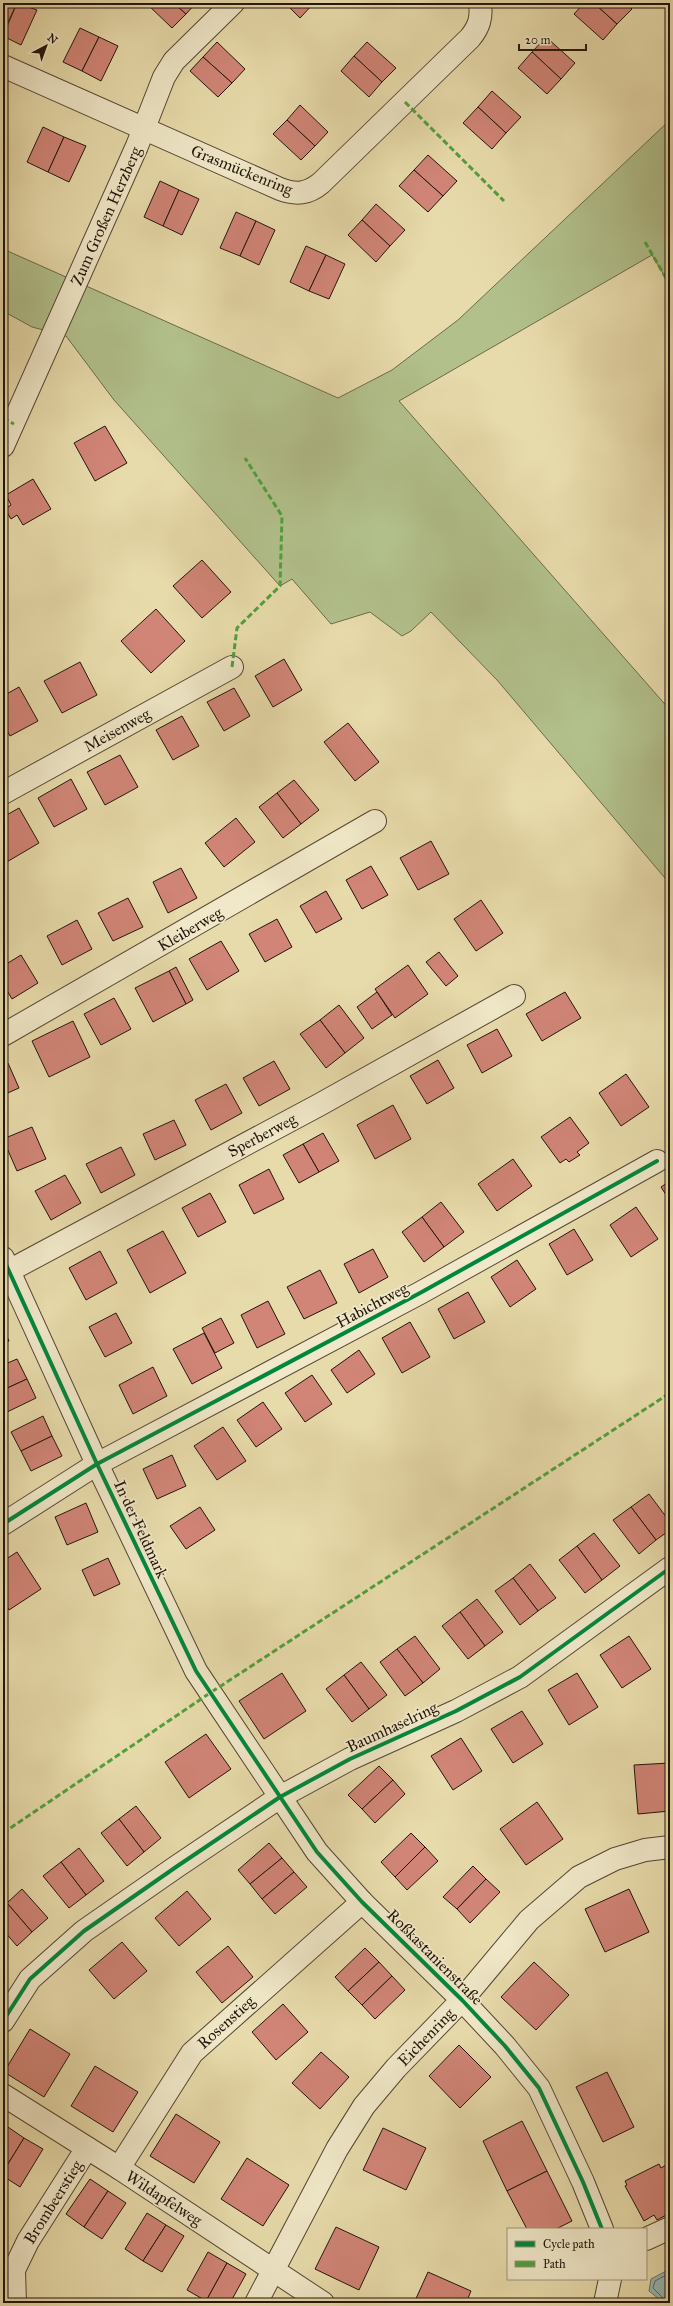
<svg xmlns="http://www.w3.org/2000/svg" width="673" height="2306" viewBox="0 0 673 2306" font-family="'IM FELL Great Primer',serif">
  <rect width="100%" height="100%" fill="#e8dbab"/>
  <filter id="stains"><feTurbulence type="fractalNoise" baseFrequency=".005" numOctaves="4"/><feColorMatrix values="0 0 0 0 .2 0 0 0 0 .09 0 0 0 0 .02 0 0 0 .5 -.17"/></filter>
  <radialGradient id="worn" r=".72"><stop offset=".6" stop-color="#630" stop-opacity="0"/><stop offset="1" stop-color="#630" stop-opacity=".3"/></radialGradient>
  <path fill="#b2c18c" stroke="#6a6b4c" d="M670,120V285L652,255L399,401L670,710V884L497,680L431,612L411,631L402,636L370,612L331,624L292,579L280,586L114,400L66,336L32,327L3,311V249L338,398L392,370L458,320Z"/>
  <path fill="#9ab9b3" stroke="#6a7770" d="M670,2269V2303H664L649,2291L651,2279Z"/>
  <g fill="none" stroke-linecap="round" stroke-linejoin="round">
    <path stroke="#5e675f" stroke-width="1" d="M665,2303L664,2299L653,2288L655,2281L670,2273"/>
  </g>
  <g fill="#d18577" stroke="#22150b">
    <path d="M3,3H17L3,33Z"/>
    <path d="M17,3L37,10L21,45L3,36Z"/>
    <path d="M146,3H174L186,14L172,28Z"/>
    <path d="M174,3H196L186,14Z"/>
    <path d="M285,3H314L300,18Z"/>
    <path d="M584,3H594L617,24L603,40L574,14Z"/>
    <path d="M594,3H625L632,9L617,24Z"/>
    <path d="M80,28L99,37L82,71L63,62Z"/>
    <path d="M99,37L118,46L101,81L82,71Z"/>
    <path d="M546,37L575,63L561,79L532,52Z"/>
    <path d="M217,42L245,69L232,83L203,57Z"/>
    <path d="M367,42L396,68L382,82L354,56Z"/>
    <path d="M532,52L561,79L547,94L518,68Z"/>
    <path d="M354,56L382,82L369,97L341,71Z"/>
    <path d="M203,57L232,83L218,97L190,71Z"/>
    <path d="M492,91L521,117L506,133L478,107Z"/>
    <path d="M300,105L328,132L315,146L287,120Z"/>
    <path d="M478,107L506,133L492,149L463,123Z"/>
    <path d="M287,120L315,146L301,160L273,134Z"/>
    <path d="M43,127L64,137L48,172L27,162Z"/>
    <path d="M64,137L86,146L69,182L48,172Z"/>
    <path d="M428,155L457,181L443,196L414,170Z"/>
    <path d="M414,170L443,196L428,212L399,186Z"/>
    <path d="M160,181L179,190L163,226L144,217Z"/>
    <path d="M179,190L199,199L182,235L163,226Z"/>
    <path d="M376,204L405,230L390,246L362,220Z"/>
    <path d="M236,212L256,221L240,256L220,248Z"/>
    <path d="M362,220L390,246L376,262L348,235Z"/>
    <path d="M256,221L275,230L259,265L240,256Z"/>
    <path d="M306,246L326,255L309,291L290,282Z"/>
    <path d="M326,255L345,264L329,299L309,291Z"/>
    <path d="M3,347L8,349L3,359Z"/>
    <path d="M105,426L127,463L95,481L74,443Z"/>
    <path d="M33,479L51,509L23,525L17,515L11,519L5,509L11,505L6,495Z"/>
    <path d="M202,560L231,592L202,618L173,586Z"/>
    <path d="M156,609L185,641L151,673L121,641Z"/>
    <path d="M284,659L302,690L273,707L255,676Z"/>
    <path d="M80,662L97,695L62,713L44,681Z"/>
    <path d="M19,687L38,721L10,736L3,723V696Z"/>
    <path d="M234,688L250,716L224,731L207,702Z"/>
    <path d="M182,716L199,746L173,760L156,730Z"/>
    <path d="M348,723L379,762L355,781L324,742Z"/>
    <path d="M120,755L138,787L105,805L87,772Z"/>
    <path d="M71,779L87,809L54,827L38,798Z"/>
    <path d="M294,780L319,810L301,824L277,793Z"/>
    <path d="M277,793L301,824L283,838L259,807Z"/>
    <path d="M19,808L39,843L5,863L3,817Z"/>
    <path d="M236,818L255,842L224,867L205,843Z"/>
    <path d="M431,841L449,874L418,890L400,858Z"/>
    <path d="M371,866L388,895L362,909L346,880Z"/>
    <path d="M181,868L197,898L168,913L153,882Z"/>
    <path d="M326,891L342,919L316,933L300,906Z"/>
    <path d="M128,898L143,927L113,941L98,913Z"/>
    <path d="M481,900L503,933L476,951L454,919Z"/>
    <path d="M277,919L292,947L265,962L249,934Z"/>
    <path d="M77,920L92,949L62,965L47,936Z"/>
    <path d="M221,941L239,971L207,990L189,959Z"/>
    <path d="M439,952L458,976L446,986L426,962Z"/>
    <path d="M21,955L38,983L12,999L3,984V966Z"/>
    <path d="M408,965L428,994L395,1018L375,989Z"/>
    <path d="M176,967L193,1000L186,1004L169,971Z"/>
    <path d="M169,971L186,1004L153,1022L135,988Z"/>
    <path d="M377,992L392,1015L372,1029L357,1007Z"/>
    <path d="M565,992L581,1018L542,1041L526,1014Z"/>
    <path d="M114,998L131,1029L101,1045L84,1014Z"/>
    <path d="M339,1005L364,1038L345,1053L320,1020Z"/>
    <path d="M320,1020L345,1053L326,1068L300,1034Z"/>
    <path d="M73,1021L90,1057L49,1077L32,1041Z"/>
    <path d="M497,1029L512,1056L482,1073L467,1045Z"/>
    <path d="M438,1060L454,1088L427,1104L410,1076Z"/>
    <path d="M274,1061L290,1089L259,1106L243,1078Z"/>
    <path d="M8,1063L19,1088L3,1095V1065Z"/>
    <path d="M626,1074L649,1107L621,1126L599,1093Z"/>
    <path d="M226,1084L242,1113L211,1130L195,1100Z"/>
    <path d="M393,1105L411,1139L375,1159L357,1125Z"/>
    <path d="M570,1117L589,1143L577,1152L580,1155L569,1162L566,1159L560,1163L541,1137Z"/>
    <path d="M174,1120L186,1145L155,1160L143,1134Z"/>
    <path d="M32,1127L46,1159L17,1171L3,1139Z"/>
    <path d="M323,1133L339,1161L319,1172L303,1144Z"/>
    <path d="M303,1144L319,1172L299,1183L283,1155Z"/>
    <path d="M121,1147L135,1175L101,1193L86,1164Z"/>
    <path d="M513,1159L532,1186L497,1211L478,1184Z"/>
    <path d="M269,1169L284,1199L254,1214L239,1185Z"/>
    <path d="M65,1175L81,1203L51,1220L35,1191Z"/>
    <path d="M670,1181V1201L661,1187Z"/>
    <path d="M210,1193L226,1222L198,1237L182,1208Z"/>
    <path d="M441,1202L464,1232L444,1247L422,1217Z"/>
    <path d="M636,1207L658,1239L631,1257L610,1225Z"/>
    <path d="M422,1217L444,1247L424,1262L402,1232Z"/>
    <path d="M574,1229L593,1260L567,1275L549,1244Z"/>
    <path d="M163,1231L186,1273L150,1293L127,1250Z"/>
    <path d="M373,1249L388,1277L359,1293L344,1264Z"/>
    <path d="M100,1251L117,1283L86,1300L69,1268Z"/>
    <path d="M517,1260L536,1289L510,1307L491,1277Z"/>
    <path d="M320,1270L337,1303L304,1319L287,1287Z"/>
    <path d="M468,1292L485,1322L454,1339L438,1309Z"/>
    <path d="M268,1301L285,1334L257,1348L241,1315Z"/>
    <path d="M116,1313L132,1343L105,1357L89,1327Z"/>
    <path d="M221,1318L234,1343L215,1353L202,1328Z"/>
    <path d="M410,1322L430,1357L402,1373L382,1338Z"/>
    <path d="M3,1328L9,1341L3,1344Z"/>
    <path d="M204,1333L222,1368L192,1384L173,1349Z"/>
    <path d="M359,1350L375,1374L347,1393L331,1370Z"/>
    <path d="M17,1359L27,1379L3,1390V1365Z"/>
    <path d="M153,1367L167,1396L133,1414L119,1385Z"/>
    <path d="M312,1375L332,1404L305,1422L285,1393Z"/>
    <path d="M27,1379L36,1398L5,1413L3,1409V1390Z"/>
    <path d="M263,1402L282,1429L256,1447L237,1420Z"/>
    <path d="M43,1416L52,1436L21,1451L11,1432Z"/>
    <path d="M223,1427L246,1461L217,1480L194,1446Z"/>
    <path d="M52,1436L62,1456L31,1471L21,1451Z"/>
    <path d="M172,1455L186,1486L157,1499L143,1469Z"/>
    <path d="M649,1494L670,1522V1530L656,1540L631,1507Z"/>
    <path d="M86,1503L98,1532L67,1545L55,1517Z"/>
    <path d="M200,1507L215,1530L186,1549L170,1526Z"/>
    <path d="M631,1507L656,1540L639,1554L613,1520Z"/>
    <path d="M594,1533L620,1566L602,1580L577,1546Z"/>
    <path d="M577,1546L602,1580L585,1593L559,1560Z"/>
    <path d="M17,1552L41,1589L9,1610L3,1600V1561Z"/>
    <path d="M108,1558L120,1584L94,1596L82,1570Z"/>
    <path d="M530,1564L556,1598L538,1611L513,1578Z"/>
    <path d="M513,1578L538,1611L520,1625L495,1591Z"/>
    <path d="M477,1599L503,1632L485,1646L460,1612Z"/>
    <path d="M460,1612L485,1646L468,1659L442,1626Z"/>
    <path d="M415,1636L440,1669L423,1683L397,1649Z"/>
    <path d="M629,1636L651,1669L622,1688L600,1655Z"/>
    <path d="M397,1649L423,1683L405,1696L380,1662Z"/>
    <path d="M361,1662L387,1695L369,1709L344,1675Z"/>
    <path d="M282,1673L306,1711L264,1739L239,1701Z"/>
    <path d="M577,1673L598,1707L569,1725L548,1690Z"/>
    <path d="M344,1675L369,1709L352,1722L326,1689Z"/>
    <path d="M522,1711L543,1744L513,1763L491,1729Z"/>
    <path d="M206,1734L231,1769L189,1798L165,1762Z"/>
    <path d="M461,1738L482,1771L453,1790L431,1756Z"/>
    <path d="M670,1763V1811L638,1814L634,1765Z"/>
    <path d="M379,1766L393,1780L362,1809L348,1795Z"/>
    <path d="M393,1780L405,1794L375,1823L362,1809Z"/>
    <path d="M537,1802L563,1839L526,1865L500,1829Z"/>
    <path d="M136,1806L161,1838L144,1852L119,1819Z"/>
    <path d="M119,1819L144,1852L127,1866L101,1833Z"/>
    <path d="M411,1833L425,1847L395,1877L381,1862Z"/>
    <path d="M269,1843L282,1858L250,1884L238,1870Z"/>
    <path d="M425,1847L438,1861L407,1890L395,1877Z"/>
    <path d="M79,1848L104,1881L86,1895L61,1862Z"/>
    <path d="M282,1858L294,1872L262,1899L250,1884Z"/>
    <path d="M61,1862L86,1895L69,1908L43,1876Z"/>
    <path d="M473,1866L486,1879L457,1909L443,1897Z"/>
    <path d="M294,1872L307,1887L275,1914L262,1899Z"/>
    <path d="M486,1879L500,1892L470,1923L457,1909Z"/>
    <path d="M22,1889L48,1918L32,1932L7,1903Z"/>
    <path d="M629,1889L649,1932L605,1952L585,1909Z"/>
    <path d="M187,1891L211,1919L179,1946L155,1918Z"/>
    <path d="M7,1903L32,1932L17,1946L3,1930V1906Z"/>
    <path d="M122,1942L147,1971L114,1999L89,1970Z"/>
    <path d="M228,1946L253,1977L222,2003L196,1972Z"/>
    <path d="M365,1948L379,1962L348,1991L335,1977Z"/>
    <path d="M379,1962L392,1976L362,2005L348,1991Z"/>
    <path d="M534,1962L569,1995L536,2030L501,1997Z"/>
    <path d="M392,1976L405,1990L375,2019L362,2005Z"/>
    <path d="M283,2004L308,2032L276,2060L252,2032Z"/>
    <path d="M30,2029L70,2054L44,2097L4,2072Z"/>
    <path d="M459,2045L491,2077L460,2108L429,2076Z"/>
    <path d="M321,2052L349,2077L320,2109L292,2083Z"/>
    <path d="M95,2066L138,2092L113,2132L71,2106Z"/>
    <path d="M607,2072L634,2127L603,2142L576,2087Z"/>
    <path d="M176,2114L220,2142L194,2183L150,2156Z"/>
    <path d="M522,2121L547,2171L507,2191L483,2141Z"/>
    <path d="M5,2125L24,2138L3,2172V2129Z"/>
    <path d="M383,2128L426,2148L406,2190L363,2170Z"/>
    <path d="M24,2138L43,2149L20,2187L3,2176V2172Z"/>
    <path d="M670,2149V2213L657,2220L654,2215L644,2221L625,2186L627,2185L625,2181L659,2164L661,2168L666,2165Z"/>
    <path d="M247,2158L289,2185L263,2226L221,2199Z"/>
    <path d="M547,2171L572,2221L556,2229H527L507,2191Z"/>
    <path d="M90,2179L108,2191L84,2227L66,2214Z"/>
    <path d="M108,2191L126,2203L102,2239L84,2227Z"/>
    <path d="M147,2213L166,2225L143,2261L125,2249Z"/>
    <path d="M166,2225L184,2236L162,2272L143,2261Z"/>
    <path d="M336,2227L379,2247L359,2290L315,2269Z"/>
    <path d="M3,2234L8,2237L3,2245Z"/>
    <path d="M208,2252L227,2263L206,2301L187,2290Z"/>
    <path d="M227,2263L246,2274L230,2303H209L206,2301Z"/>
    <path d="M428,2272L471,2291L466,2303H414Z"/>
  </g>
  <g fill="none" stroke-linecap="round" stroke-linejoin="round">
    <g stroke="#544633" stroke-width="24">
      <g id="minor">
        <path d="M3,66L280,189C296,195 308,194 321,183L470,38C479,27 482,18 480,3"/>
        <path d="M3,446L137,146L164,77L174,61L233,3"/>
        <path d="M3,793L232,667"/>
        <path d="M3,1035L375,821"/>
        <path d="M3,1258L97,1464L196,1671L317,1852L362,1902L462,2000L505,2046L539,2088L583,2182L602,2229"/>
        <path d="M3,1274L319,1105L514,996"/>
        <path d="M3,1524L97,1464L420,1293L657,1161"/>
        <path d="M3,2021L30,1979L84,1931L176,1867L280,1797L350,1759L456,1711L520,1677L670,1568"/>
        <path d="M3,2095L119,2168L323,2303"/>
        <path d="M119,2168L192,2053L362,1902"/>
        <path d="M646,2239L670,2228"/>
        <path d="M15,2303L14,2270L28,2241L87,2148"/>
        <path d="M256,2303L337,2149L364,2106L396,2068L462,2000L529,1920L579,1877L615,1859L645,1850L670,1847"/>
        <path d="M605,2303L610,2279"/>
      </g>
    </g>
    <use href="#minor" stroke="#f0e8c8" stroke-width="22"/>
    <g stroke="#50a03e" stroke-width="3" stroke-dasharray="6 3" stroke-linecap="butt">
      <path d="M405,102L504,201"/>
      <path d="M645,242L670,285"/>
      <path d="M3,418L14,424"/>
      <path d="M232,667L237,628L280,586L282,516L245,458"/>
      <path d="M3,1833L210,1693L670,1393"/>
    </g>
    <g stroke="#f0e8c8" stroke-width="6">
      <g id="cycleway">
        <path d="M3,1258L97,1464L196,1671L317,1852L362,1902L462,2000L505,2046L539,2088L583,2182L602,2229"/>
        <path d="M3,1524L97,1464L420,1293L657,1161"/>
        <path d="M3,2021L30,1979L84,1931L176,1867L280,1797L350,1759L456,1711L520,1677L670,1568"/>
      </g>
    </g>
    <use href="#cycleway" stroke="#00873e" stroke-width="4"/>
  </g>
  <g text-anchor="middle" dominant-baseline="central" stroke-width="3.5" stroke-linejoin="round" paint-order="stroke">
    <g font-size="16" fill="#22150b" stroke="#f0e8c8">
      <text transform="translate(242 170) rotate(22)">Grasmückenring</text>
      <text transform="translate(106 216) rotate(-66)">Zum Großen Herzberg</text>
      <text transform="translate(117 730) rotate(-29)">Meisenweg</text>
      <text transform="translate(190 929) rotate(-30)">Kleiberweg</text>
      <text transform="translate(262 1135) rotate(-28)">Sperberweg</text>
      <text transform="translate(372 1305) rotate(-28)">Habichtweg</text>
      <text transform="translate(141 1529) rotate(65)">In der Feldmark</text>
      <text transform="translate(392 1727) rotate(-25)">Baumhaselring</text>
      <text transform="translate(435 1957) rotate(45)">Roßkastanienstraße</text>
      <text transform="translate(226 2022) rotate(-42)">Rosenstieg</text>
      <text transform="translate(426 2037) rotate(-46)">Eichenring</text>
      <text transform="translate(164 2198) rotate(33)">Wildapfelweg</text>
      <text transform="translate(53 2202) rotate(-58)">Brombeerstieg</text>
    </g>
  </g>
  <rect width="673" height="2306" fill="none" stroke="#e8dbab" stroke-width="16"/>
  <rect x="4" y="4" width="665" height="2298" fill="none" stroke="#22150b" stroke-width="2"/>
  <rect x="8" y="8" width="657" height="2290" fill="none" stroke="#22150b"/>
  <rect x="507" y="2228" width="140" height="52" fill="#f0e8c8" stroke="#9e947c"/>
  <rect x="515" y="2241" width="20" height="6" fill="#00873e" stroke="#9e947c"/>
  <text x="543" y="2248" font-size="12" fill="#22150b">Cycle path</text>
  <rect x="515" y="2261" width="20" height="6" fill="#50a03e" stroke="#9e947c"/>
  <text x="543" y="2268" font-size="12" fill="#22150b">Path</text>
  <g transform="translate(46 46) rotate(41)" stroke="#f0e8c8" stroke-width="3" paint-order="stroke">
  <path d="M0-3L7 15L0 10L-7 15Z" fill="#22150b"/>
  <text y="-6" font-size="11" font-weight="bold" text-anchor="middle" fill="#22150b">N</text>
  </g>
  <path d="M519 44v6h67v-6" fill="none" stroke="#22150b" stroke-width="2"/>
  <text x="525" y="44" font-size="12" fill="#22150b" stroke="#f0e8c8" stroke-width="3" paint-order="stroke">20 m</text>
  <rect width="100%" height="100%" filter="url(#stains)"/>
  <rect width="100%" height="100%" fill="url(#worn)"/>
</svg>
